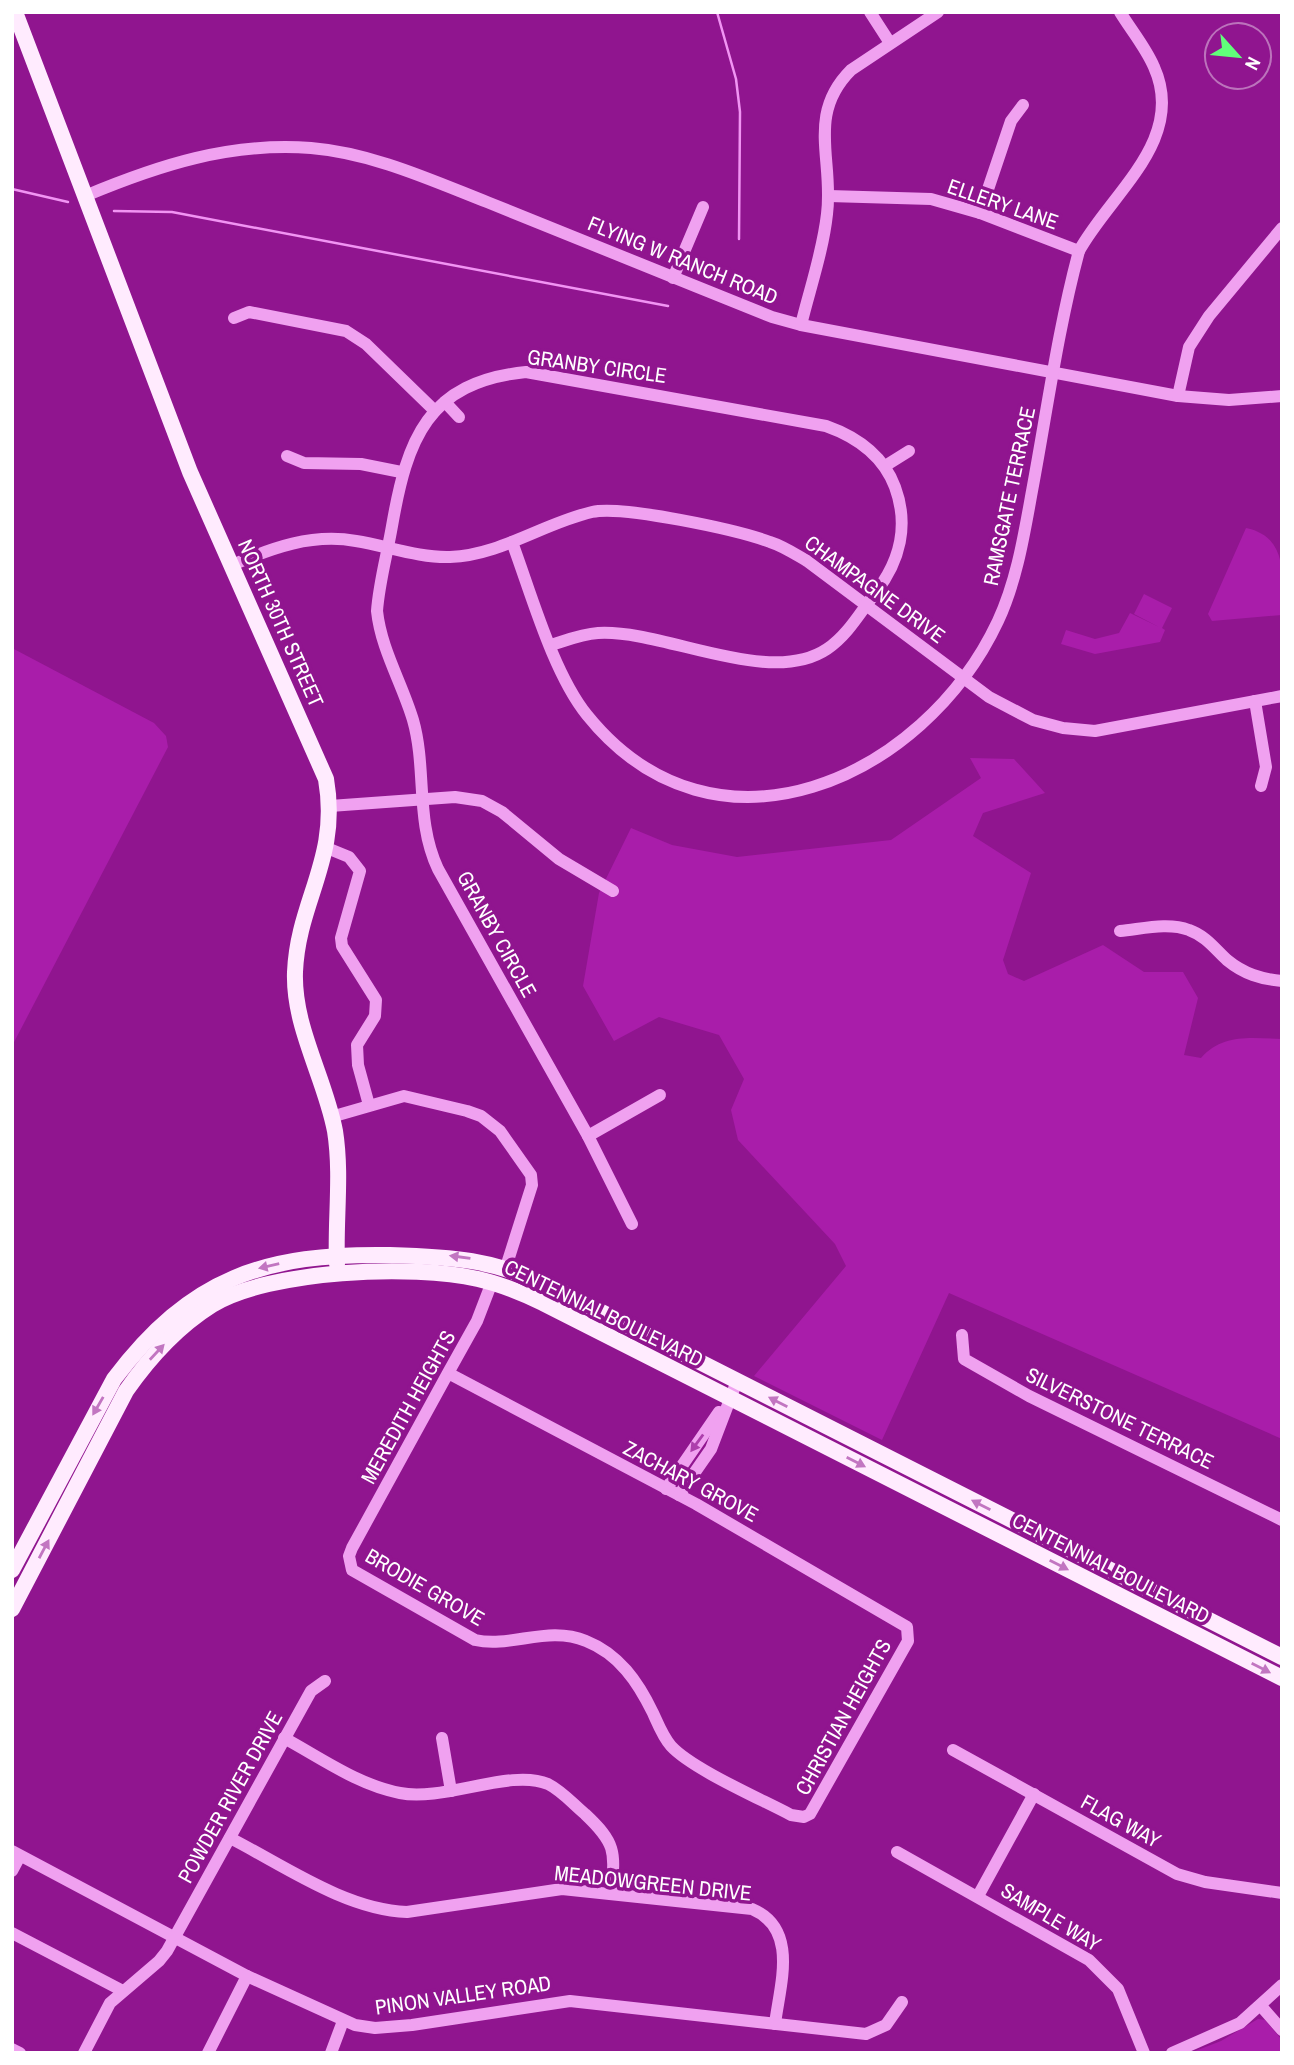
<svg xmlns="http://www.w3.org/2000/svg" width="1294" height="2065" viewBox="0 0 1294 2065" font-family="'Archivo Narrow',sans-serif">
  <rect width="100%" height="100%" fill="#90158f"/>
  <g fill="#a91daa">
    <path d="M1246,528C1290,537 1282,580 1282,615L1212,621L1208,614Z"/>
    <path d="M1144,594L1172,608L1162,628L1165,630L1160,642L1095,654L1061,644L1066,630L1095,639L1119,633L1130,613L1159,627L1134,614Z"/>
    <path d="M12,648L154,723L166,736L168,747L12,1046Z"/>
    <path d="M970,758L1014,759L1045,793L983,813L973,836L1031,873L1003,960L1008,974L1024,981L1103,945L1144,972H1183L1198,998L1184,1055L1201,1058C1223,1033 1251,1038 1282,1039V1439L949,1293L882,1440L754,1376L846,1266L835,1244L738,1140L731,1110L744,1079L719,1035L659,1017L614,1041L583,986L599,893L631,828L672,845L737,857L891,840L981,778Z"/>
    <path d="M1258,2019L1265,2020L1282,2040V2053H1190L1221,2041Z"/>
  </g>
  <g fill="none" stroke-linecap="round" stroke-linejoin="round">
    <g stroke="#f194f3" stroke-width="2.5">
      <path d="M717,12L736,79L740,112L739,239"/>
      <path d="M12,189L68,202"/>
      <path d="M114,211L172,212L668,306"/>
    </g>
    <g stroke="#f0a1f0" stroke-width="12">
      <path d="M870,12L890,43"/>
      <path d="M85,196C159,165 230,142 311,148C372,153 431,180 487,202C583,240 677,279 772,317L801,325L1178,396L1229,400L1282,396"/>
      <path d="M829,196L931,199L980,213L1079,251"/>
      <path d="M980,213L1011,121L1023,105"/>
      <path d="M673,278L703,207"/>
      <path d="M234,318L249,312L346,331L366,344L435,411"/>
      <path d="M801,325C810,288 823,251 827,214C834,160 806,115 851,70L938,12"/>
      <path d="M1178,396L1189,347L1209,316L1282,228"/>
      <path d="M445,402L459,417"/>
      <path d="M287,456L304,463L361,464L401,472"/>
      <path d="M885,466L909,451"/>
      <path d="M512,542C531,593 553,673 587,715C715,874 924,779 998,621C1017,580 1024,535 1032,491C1047,411 1058,329 1079,251C1110,194 1187,140 1154,67C1146,48 1131,30 1120,12"/>
      <path d="M232,565C272,548 312,533 356,541C387,546 419,558 450,557C501,555 544,523 592,512C622,505 738,530 770,542C783,546 795,554 807,561L989,697L1033,720L1063,728L1095,731L1282,696"/>
      <path d="M551,645C567,640 582,634 598,633C664,629 769,688 827,649C848,635 861,611 876,592C900,561 909,525 895,487C883,455 857,437 826,426L526,372C427,382 407,440 392,526C387,555 379,583 377,611C381,649 402,683 413,720C427,769 415,820 438,869L588,1136L632,1224"/>
      <path d="M1255,701L1266,767L1261,786"/>
      <path d="M330,806L455,797L482,801L502,812L559,859L613,891"/>
      <path d="M327,848L349,857L360,871L341,938L342,946L376,1000L375,1016L357,1045L358,1065L369,1105"/>
      <path d="M1120,931C1142,929 1168,922 1189,930C1206,936 1215,949 1227,960C1244,974 1261,979 1282,981"/>
      <path d="M331,1117L404,1096L467,1111L481,1116L500,1131L531,1175L532,1185L506,1267"/>
      <path d="M588,1136L660,1095"/>
      <path d="M962,1335L964,1359L1029,1396L1282,1520"/>
      <path d="M448,1373L696,1504L907,1627L908,1641L810,1814L804,1817L791,1815C761,1799 692,1769 671,1746C663,1737 658,1724 653,1713C638,1682 619,1654 586,1641C548,1625 512,1648 475,1640L352,1570L349,1556L352,1548L448,1373L477,1321L492,1282"/>
      <path d="M666,1489L719,1412"/>
      <path d="M679,1495L711,1449L737,1381"/>
      <path d="M284,1738C321,1758 358,1785 400,1793C443,1802 511,1768 548,1784C562,1791 573,1804 585,1814C617,1844 615,1852 611,1894"/>
      <path d="M442,1738L451,1791"/>
      <path d="M953,1750L1177,1874L1205,1882L1282,1893"/>
      <path d="M230,1838C283,1865 346,1910 407,1912L562,1889L752,1909C799,1929 780,1984 775,2024"/>
      <path d="M12,1851L247,1976L355,2025L375,2028L412,2025L570,2001L866,2034L886,2025L902,2002"/>
      <path d="M897,1852L1089,1960L1118,1989L1144,2053"/>
      <path d="M12,1871L20,1856"/>
      <path d="M978,1896L1034,1794"/>
      <path d="M12,1933L123,1991"/>
      <path d="M1261,2006L1282,2030"/>
      <path d="M12,2049L20,2053"/>
      <path d="M84,2053L110,2003L159,1961L167,1951L311,1691L325,1681"/>
      <path d="M208,2053L247,1976"/>
      <path d="M331,2053L343,2021"/>
      <path d="M1172,2053L1240,2023L1282,1985"/>
    </g>
    <g stroke="#ffebfe" stroke-width="16">
      <path d="M15,12L190,472L326,779C340,859 298,900 295,972C293,1027 325,1078 335,1131C342,1175 335,1221 337,1264"/>
      <path d="M12,1570L114,1379C191,1277 265,1253 390,1255C454,1257 491,1259 550,1286L1282,1657"/>
      <path d="M12,1609L126,1391C149,1358 177,1327 212,1305C269,1270 413,1264 478,1279C501,1284 522,1293 543,1303L1282,1678"/>
    </g>
  </g>
  <defs><path id="oneway-solid" d="M-6-.8H1V-3.2L6.5 0L1 3.2V.8H-6Z" transform="scale(1.75)"/></defs>
  <g fill="#c275c1">
    <use href="#oneway-solid" transform="translate(460 1257) rotate(-172)"/>
    <use href="#oneway-solid" transform="translate(269 1266) rotate(167)"/>
    <use href="#oneway-solid" transform="translate(157 1352) rotate(-47)"/>
    <use href="#oneway-solid" transform="translate(778 1402) rotate(-153)"/>
    <use href="#oneway-solid" transform="translate(98 1406) rotate(120)"/>
    <use href="#oneway-solid" transform="translate(856 1462) rotate(27)"/>
    <use href="#oneway-solid" transform="translate(981 1505) rotate(-153)"/>
    <use href="#oneway-solid" transform="translate(44 1549) rotate(-62)"/>
    <use href="#oneway-solid" transform="translate(1059 1565) rotate(27)"/>
    <use href="#oneway-solid" transform="translate(1261 1668) rotate(27)"/>
  </g>
  <use fill="#ad3fac" href="#oneway-solid" transform="translate(697 1443) rotate(126)"/>
  <g text-anchor="middle" dominant-baseline="central" stroke-width="7" stroke-linejoin="round" paint-order="stroke">
    <g font-size="21" fill="#fff" stroke="#90158f">
      <text transform="translate(1003 204) rotate(19)">ELLERY LANE</text>
      <text transform="translate(683 260) rotate(22)">FLYING W RANCH ROAD</text>
      <text transform="translate(597 366) rotate(8)">GRANBY CIRCLE</text>
      <text transform="translate(1009 496) rotate(-78)">RAMSGATE TERRACE</text>
      <text transform="translate(875 589) rotate(36)">CHAMPAGNE DRIVE</text>
      <text transform="translate(281 623) rotate(66)">NORTH 30TH STREET</text>
      <text transform="translate(497 934) rotate(61)">GRANBY CIRCLE</text>
      <text transform="translate(604 1313) rotate(26)">CENTENNIAL BOULEVARD</text>
      <text transform="translate(408 1407) rotate(-61)">MEREDITH HEIGHTS</text>
      <text transform="translate(1120 1418) rotate(26)">SILVERSTONE TERRACE</text>
      <text transform="translate(691 1481) rotate(28)">ZACHARY GROVE</text>
      <text transform="translate(1111 1568) rotate(27)">CENTENNIAL BOULEVARD</text>
      <text transform="translate(425 1587) rotate(30)">BRODIE GROVE</text>
      <text transform="translate(843 1717) rotate(-61)">CHRISTIAN HEIGHTS</text>
      <text transform="translate(230 1797) rotate(-61)">POWDER RIVER DRIVE</text>
      <text transform="translate(1121 1821) rotate(29)">FLAG WAY</text>
      <text transform="translate(653 1883) rotate(6)">MEADOWGREEN DRIVE</text>
      <text transform="translate(1051 1917) rotate(31)">SAMPLE WAY</text>
      <text transform="translate(463 1995) rotate(-8)">PINON VALLEY ROAD</text>
    </g>
  </g>
  <rect width="1294" height="2065" fill="none" stroke="#ffffff" stroke-width="28"/>
  <g transform="translate(1238 56) rotate(117)"><circle r="33" fill="#90158f" stroke="#bc73bc" stroke-width="2"/>
  <path d="M0-5L12 26L0 18L-12 26Z" fill="#61ff7a"/>
  <text y="-10" font-size="19" font-weight="bold" text-anchor="middle" fill="#ffffff">N</text>
  </g>
</svg>
